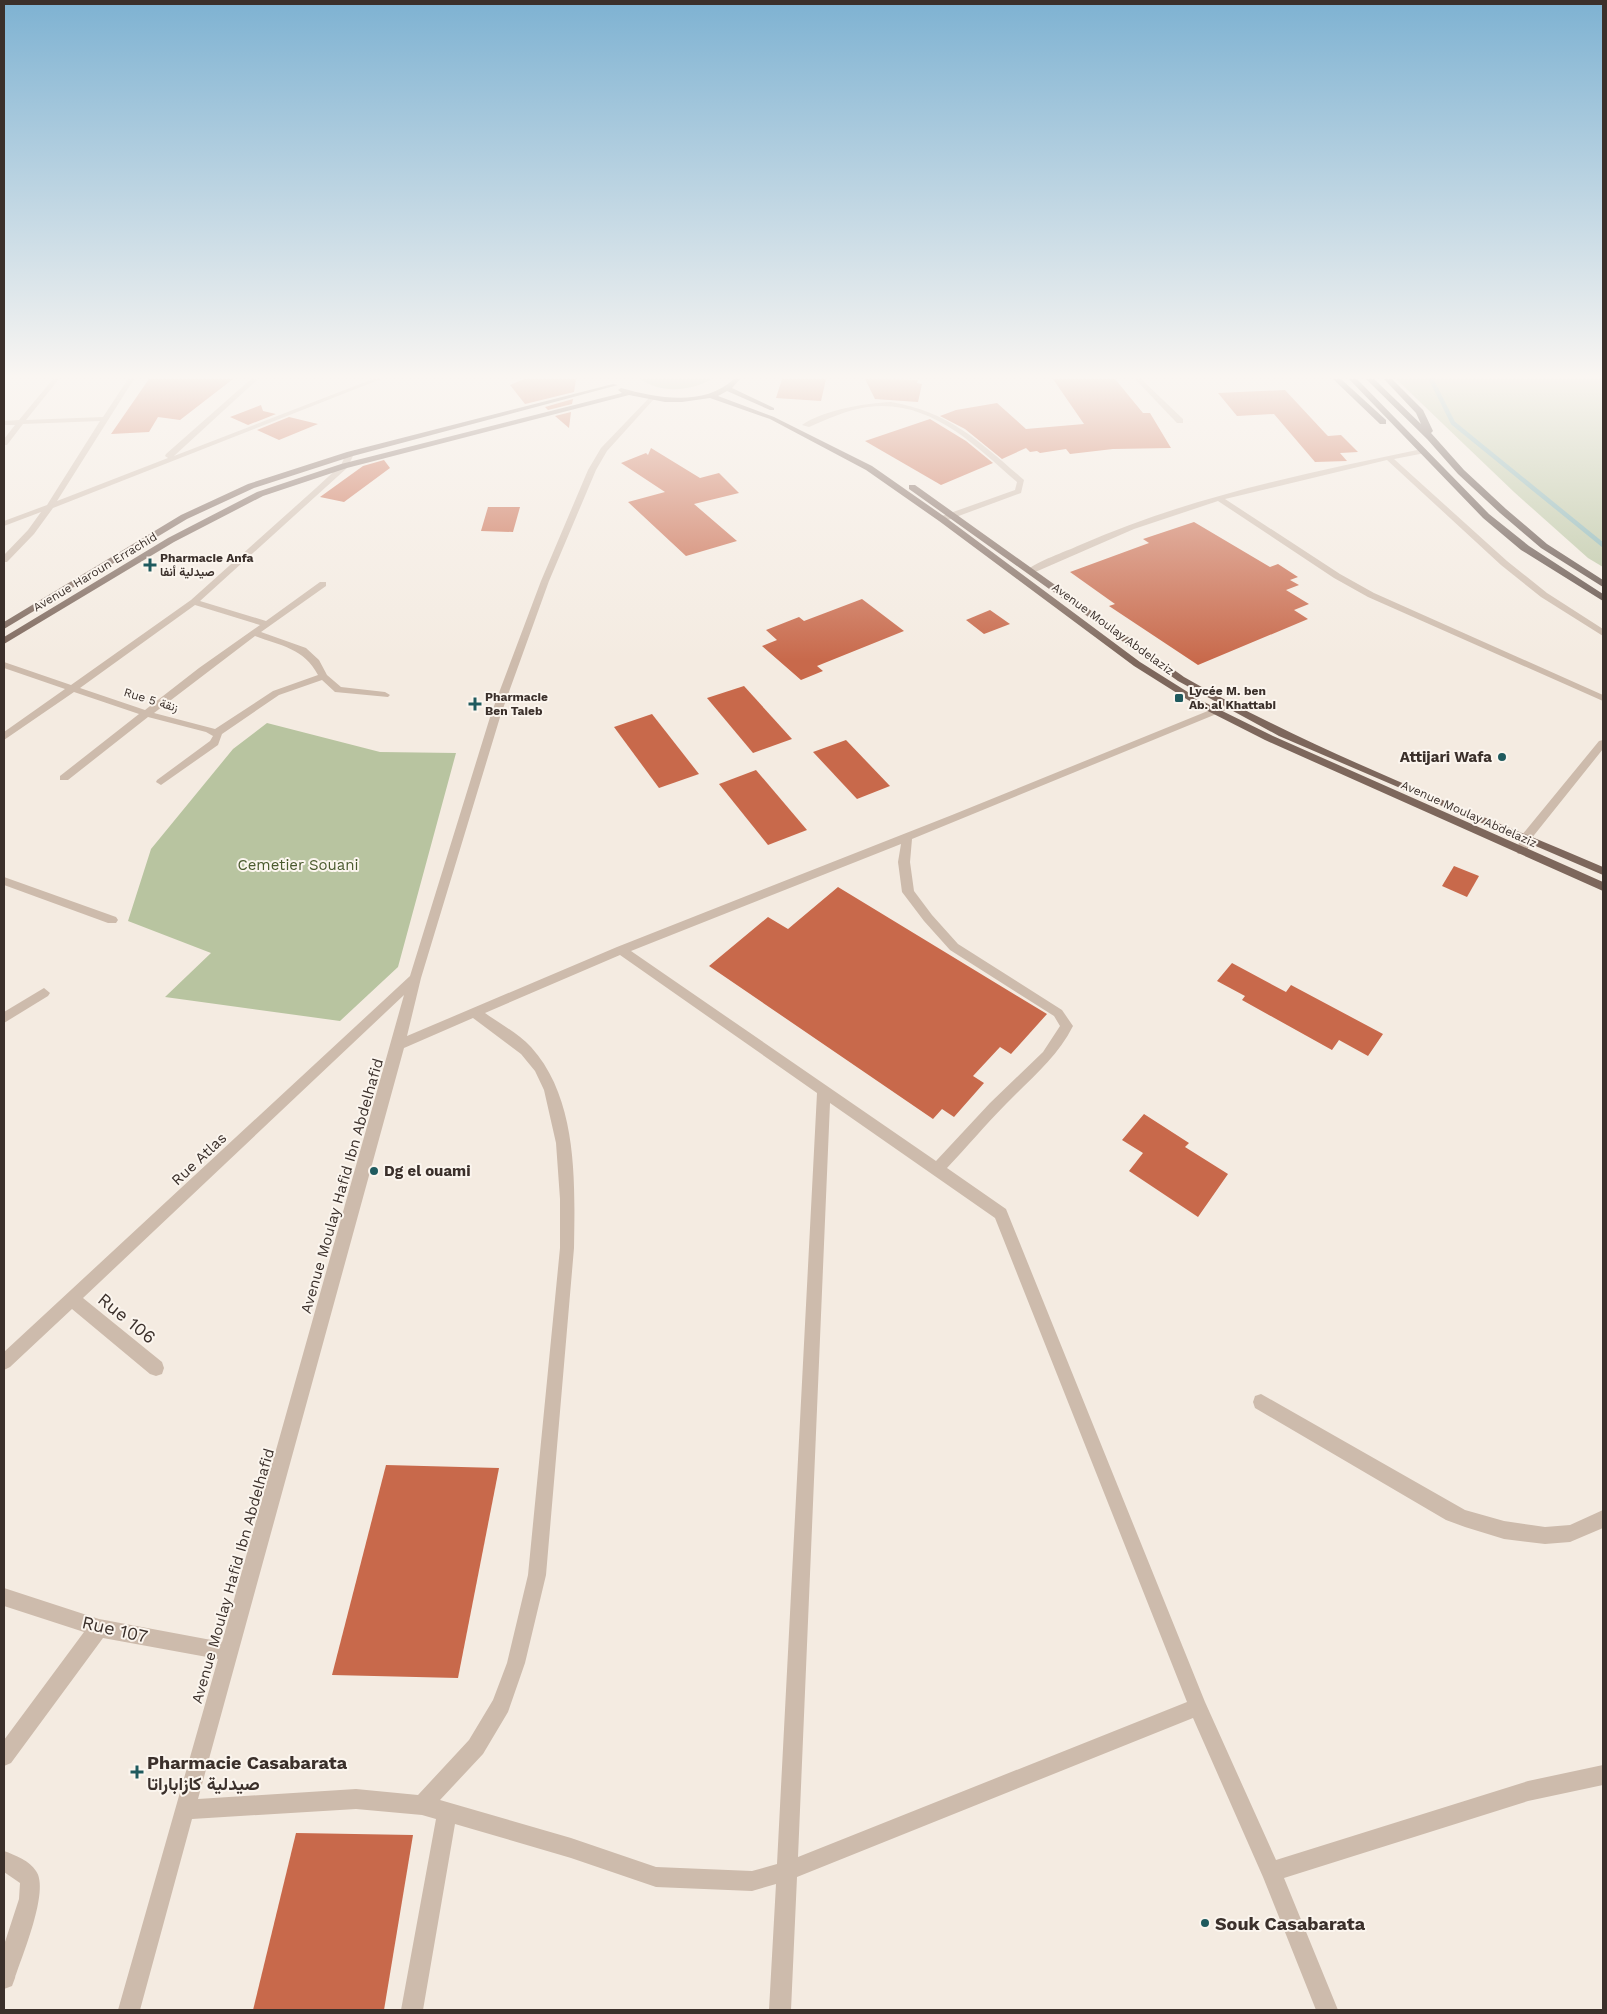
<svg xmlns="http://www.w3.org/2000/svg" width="1607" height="2014" viewBox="0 0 1607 2014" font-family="'Work Sans',Vazirmatn,sans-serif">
  <rect width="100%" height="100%" fill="#f4ebe1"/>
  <g fill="#b8c4a0">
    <path d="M641,379H711C693,391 659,394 641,379Z"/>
    <path d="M1396,379H1603V567L1588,558L1514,492Z"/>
    <path d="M267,723L380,752L456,753L398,967L340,1021L165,997L211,953L128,921L151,849L233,749Z"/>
  </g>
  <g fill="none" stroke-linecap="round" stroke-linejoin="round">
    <path stroke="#7fb0b2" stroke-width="4.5" d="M1431,379L1453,423L1603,545"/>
  </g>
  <g fill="#c8694b">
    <path d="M149,379H233L180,420L158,417L149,432L111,434Z"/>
    <path d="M524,379H576L574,392L525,404L510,385Z"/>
    <path d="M782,379H826L821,401L776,398Z"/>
    <path d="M865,379L918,380L917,383L922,384L918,402L875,399Z"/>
    <path d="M1053,379H1115L1143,413H1150L1171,448L1113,449L1070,454L1066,449L1040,453L1037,451L1030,452L1026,448L1002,459L965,429L940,416L956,410L997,403L1026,429L1084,424Z"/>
    <path d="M1285,390L1325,433L1328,436L1341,435L1358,452L1340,453L1347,461L1315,462L1274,414L1237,416L1218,393Z"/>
    <path d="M573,399L572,404L548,410L545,407Z"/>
    <path d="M261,405L263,411L276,414L248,425L230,417Z"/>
    <path d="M571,412L569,428L555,416Z"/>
    <path d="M289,417L318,424L279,440L257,430Z"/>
    <path d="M930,419L966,441L993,463L941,485L865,441Z"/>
    <path d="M651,448L700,478L719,473L739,493L694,504L737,541L686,556L628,502L665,492L621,463L646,453L648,455Z"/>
    <path d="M384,460L390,468L344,502L320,497L363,466Z"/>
    <path d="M488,507H520L513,532L481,531Z"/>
    <path d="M1194,522L1270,567L1278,564L1298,577L1290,580L1299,585L1286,590L1309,604L1294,610L1308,619L1198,665L1109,606L1115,604L1070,572L1149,543L1143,539Z"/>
    <path d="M862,599L904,631L817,666L823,671L801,680L762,646L777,640L766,630L799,617L804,621Z"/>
    <path d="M990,610L1010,624L984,634L966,620Z"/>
    <path d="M744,686L792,739L753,753L707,698Z"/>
    <path d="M652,714L699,774L659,788L614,727Z"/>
    <path d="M846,740L890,786L857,799L813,752Z"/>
    <path d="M756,770L807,830L768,845L719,784Z"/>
    <path d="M1454,866L1479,876L1467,897L1442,886Z"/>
    <path d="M838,887L1047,1014L1011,1054L1000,1047L973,1076L984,1083L954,1117L942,1109L933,1119L709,966L768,917L788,929Z"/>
    <path d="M1232,963L1286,992L1291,985L1383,1034L1368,1056L1339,1040L1332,1050L1242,1000L1245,996L1217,981Z"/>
    <path d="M1144,1114L1189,1143L1185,1147L1228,1174L1198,1217L1129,1171L1143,1153L1122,1140Z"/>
    <path d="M386,1465L499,1468L458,1678L332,1675Z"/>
    <path d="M296,1833L413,1835L384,2010H253Z"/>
  </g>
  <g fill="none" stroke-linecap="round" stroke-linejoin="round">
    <g fill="#cdbbac" fill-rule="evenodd">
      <path d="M53,379H59L26,420L103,417L128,379H134L57,501L168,458L165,456L166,454L251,379H258L174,456L373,379H381L53,508L34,534L7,562H4V555L28,530L41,512L4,526V521L47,505L100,421L23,424L7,445H4V439L15,425H4V421L19,420Z"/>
      <path d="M1135,379H1141L1183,419V423H1177Z"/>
      <path d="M649,398L654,399L607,451L596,470L549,581L501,714L421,978L407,1036L617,947L952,815L1225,704H1231V708L912,839L910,862L914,891L932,915L958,944L1062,1010L1073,1026C1057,1058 1031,1078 1006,1104C986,1124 967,1147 947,1168L1006,1209L1205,1702L1276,1860L1528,1781L1603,1765V1785L1528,1801L1284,1878L1338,2010H1316L1263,1877L1193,1718L797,1877L791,2010H769L776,1884L752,1891L656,1887L571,1858L455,1824L423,2010H401L436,1819L422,1815L356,1809L192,1819L140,2010H118L218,1659L103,1638L11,1763L4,1766V1740L84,1632L4,1606V1588L99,1619L222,1642L404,995L83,1298L162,1362L164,1368L162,1374L156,1376L150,1374L72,1309L10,1367L4,1370V1352L410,976L491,714L541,581L588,470L601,448ZM901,844L898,862L902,892L924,921L950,950L1054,1016L1060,1026L1043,1052L990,1103L936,1161L631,951ZM620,955L817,1093L777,1864L752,1871L656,1867L571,1838L440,1800L483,1754L508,1712L525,1663L546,1575L574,1248C575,1182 578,1099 531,1047C518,1033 500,1024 485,1013ZM473,1018L521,1054L535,1071L544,1090L556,1143L560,1199V1248L528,1575L507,1663L493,1700L469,1740L418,1795L356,1789L198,1799L404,1048ZM830,1103L995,1218L1187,1702L798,1857Z"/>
      <path d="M891,402C950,412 981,443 1024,480L1021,493L945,521H939V517L1015,490L1017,482C975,445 929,398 867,407C847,410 827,419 809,427L802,425C823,410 866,403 891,402Z"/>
      <path d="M1422,449H1425V453L1394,459L1507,561L1547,593L1603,629V636L1541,597L1501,565L1387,460L1225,499L1340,574L1374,593L1603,695V701L1368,597L1334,578L1218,501L1134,529L1033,573L1026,571C1037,561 1065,552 1080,545C1189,497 1306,473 1422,449Z"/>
      <path d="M347,452L354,454L347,468L200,601L266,621L320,582H326V586L261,632L306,648L319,660L327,675L341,687L385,692L390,695L388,697L335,692L322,680L279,695L222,734L218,745L161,785L156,782L157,780L210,741L213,736L206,732L148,717L68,780H60V776L139,714L74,692L4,740V732L65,689L4,668V662L71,685L191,600L316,488L341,465ZM195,605L260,625L199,668L145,710L80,688ZM255,636C281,646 304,648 318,675L273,691L215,729L154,713Z"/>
      <path d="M1603,740V749L1531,839L1526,854H1518L1516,851L1522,835L1599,741Z"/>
      <path d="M4,877L116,917L118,920L116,923H108L4,885Z"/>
      <path d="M44,988L50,993L48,996L4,1023V1012Z"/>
      <path d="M1261,1394L1465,1510L1504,1521L1545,1527L1570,1525L1603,1510V1528L1570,1542L1545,1544L1504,1539L1465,1527L1446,1520L1255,1408L1253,1402L1255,1396Z"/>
      <path d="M4,1851C15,1855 30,1861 36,1871C50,1890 22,1956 15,1978L12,1986L4,1989V1945L19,1899L20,1883L4,1872Z"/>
    </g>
    <g fill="#7d675c" fill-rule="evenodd">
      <path d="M734,379H740L732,388L774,408V410H770L727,391L718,396L774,417L872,466L945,517L1140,662L1202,701L1273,736L1603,882V891L1265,740L1196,705L1134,666L939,521L866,470L770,419L710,398L682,402H665L629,395L347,468L263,496L174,542L4,644V637L168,538L257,492L341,464L622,393L618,390L621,388C657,398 704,407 734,379Z"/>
      <path d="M613,384L618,385L353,456L254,488L187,519L4,629V622L181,515L248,484L347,452Z"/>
      <path d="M909,485H915L1184,677C1317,753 1463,807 1603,867V875L1279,736L1178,681L909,489Z"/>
    </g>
    <g fill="#5c4a42" fill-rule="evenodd">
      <path d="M1333,379H1341L1386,420V424H1380Z"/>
      <path d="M1349,379H1357L1489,514L1529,546L1603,594V601L1521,550L1483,518Z"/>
      <path d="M1366,379H1374L1421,424L1416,413L1384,379H1392L1423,410L1433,431L1431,433L1464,470L1506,509L1547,544L1603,580V587L1541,548L1500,513L1458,474L1427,439Z"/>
    </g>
  </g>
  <linearGradient id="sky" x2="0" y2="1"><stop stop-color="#7eb2d2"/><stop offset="0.57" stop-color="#faf6f2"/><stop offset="1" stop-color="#faf6f2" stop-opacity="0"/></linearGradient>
  <rect width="1607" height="661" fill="url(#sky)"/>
  <g fill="#1f5a5e" stroke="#fbf5ee" stroke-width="2">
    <path d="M147.5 557.5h5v5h5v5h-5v5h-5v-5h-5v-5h5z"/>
    <rect x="1174" y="693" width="10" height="10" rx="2.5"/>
    <path d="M472.5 696.5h5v5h5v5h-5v5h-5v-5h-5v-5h5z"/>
    <circle cx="1502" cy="757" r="5"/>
    <circle cx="374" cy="1171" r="5"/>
    <path d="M134.5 1764.5h5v5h5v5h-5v5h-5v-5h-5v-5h5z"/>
    <circle cx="1205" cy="1923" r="5"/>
  </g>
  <g text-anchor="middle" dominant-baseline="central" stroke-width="4" stroke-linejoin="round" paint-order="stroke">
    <g font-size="12" font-weight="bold" fill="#3b302b" stroke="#fbf5ee" text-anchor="start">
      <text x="160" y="558">Pharmacie Anfa<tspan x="160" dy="14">صيدلية أنفا</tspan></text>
      <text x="1189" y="691">Lycée M. ben<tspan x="1189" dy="14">Ab. al Khattabi</tspan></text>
      <text x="485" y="697">Pharmacie<tspan x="485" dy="14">Ben Taieb</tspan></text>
    </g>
    <g font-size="12" fill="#3b302b" stroke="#fbf5ee">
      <text transform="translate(95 572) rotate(-31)">Avenue Haroun Errachid</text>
      <text transform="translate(1113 629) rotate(36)">Avenue Moulay Abdelaziz</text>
      <text transform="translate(151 700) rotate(17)">Rue 5 زنقة</text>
      <text transform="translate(1469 814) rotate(24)">Avenue Moulay Abdelaziz</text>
    </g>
    <g font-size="15" font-weight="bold" fill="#3b302b" stroke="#fbf5ee" text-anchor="end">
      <text x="1492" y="757">Attijari Wafa</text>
      <text x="384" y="1171" text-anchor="start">Dg el ouami</text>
    </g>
    <g font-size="15" fill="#4a5a2e" stroke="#fbf5ee">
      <text x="298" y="865">Cemetier Souani</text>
    </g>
    <g font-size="15" fill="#3b302b" stroke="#fbf5ee">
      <text transform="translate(199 1159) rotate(-43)">Rue Atlas</text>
      <text transform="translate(342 1186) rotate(-74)">Avenue Moulay Hafid Ibn Abdelhafid</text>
      <text transform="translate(233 1576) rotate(-74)">Avenue Moulay Hafid Ibn Abdelhafid</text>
    </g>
    <g font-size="18" fill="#3b302b" stroke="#fbf5ee">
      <text transform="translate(127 1318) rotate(39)">Rue 106</text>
      <text transform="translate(115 1629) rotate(13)">Rue 107</text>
    </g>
    <g font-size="18" font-weight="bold" fill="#3b302b" stroke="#fbf5ee" text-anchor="start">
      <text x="147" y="1762">Pharmacie Casabarata<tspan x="147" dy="21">صيدلية كازاباراتا</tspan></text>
      <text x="1215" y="1923">Souk Casabarata</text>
    </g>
  </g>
  <rect width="1607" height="2014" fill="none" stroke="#3b302b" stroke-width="10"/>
</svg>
